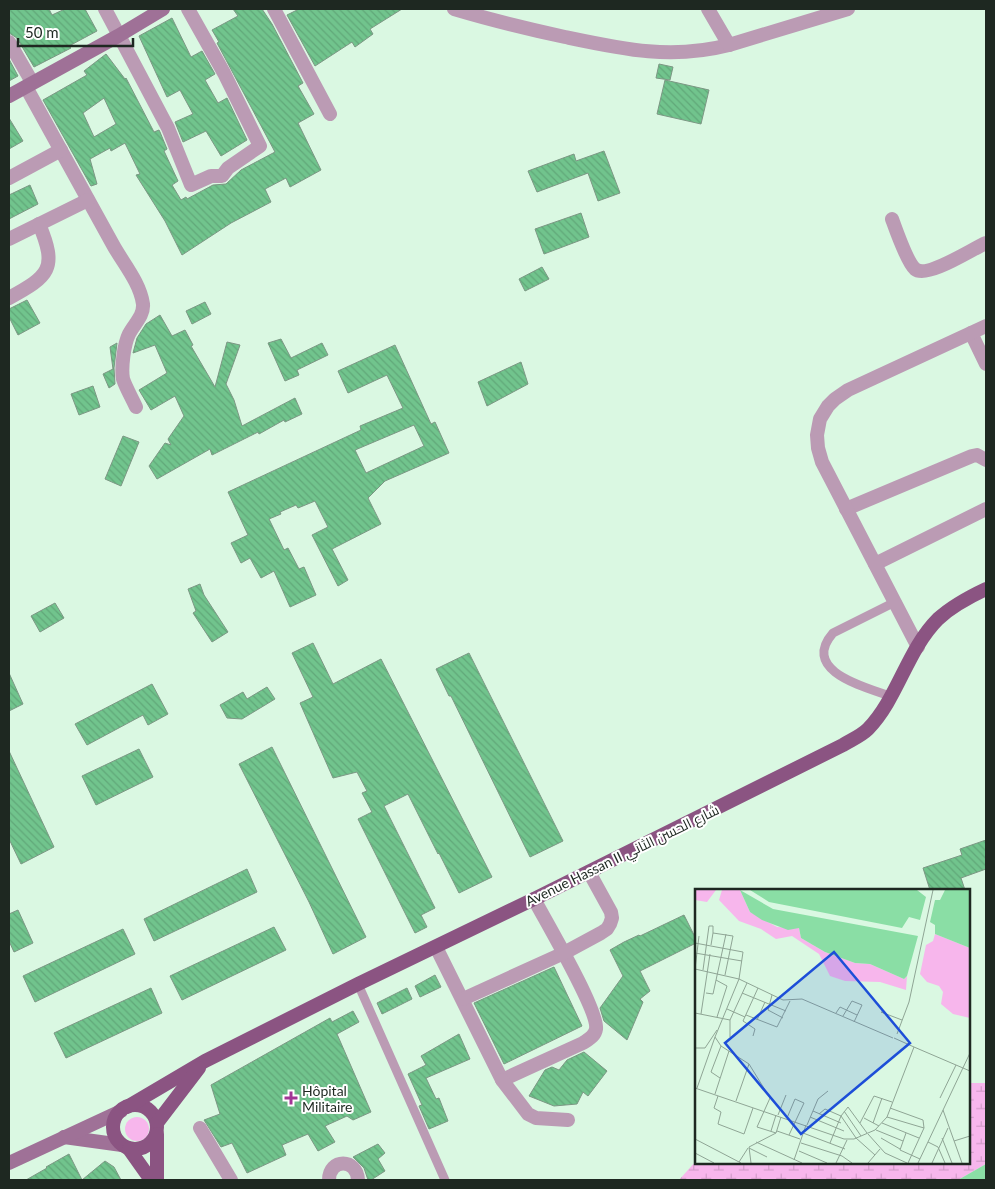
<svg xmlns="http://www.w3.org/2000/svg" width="995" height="1189" viewBox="0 0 995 1189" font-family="Lato,Cairo,sans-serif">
  <defs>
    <pattern id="wetland-marsh" width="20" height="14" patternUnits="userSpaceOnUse" patternTransform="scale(1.25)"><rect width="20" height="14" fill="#f7b6ec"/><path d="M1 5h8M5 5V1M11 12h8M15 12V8" fill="none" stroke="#d39cca"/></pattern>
    <pattern id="building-back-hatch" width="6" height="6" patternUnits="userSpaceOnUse" patternTransform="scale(1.25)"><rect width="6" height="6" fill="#71c48d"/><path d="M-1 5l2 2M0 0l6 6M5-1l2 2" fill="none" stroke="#61a879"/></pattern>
  </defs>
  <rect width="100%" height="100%" fill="#daf8e2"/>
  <path fill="url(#wetland-marsh)" d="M969,1083H986V1164L958,1180H679L696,1161V1163H969Z"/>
  <circle fill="#f7b6ec" cx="137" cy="1129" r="12"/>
  <path fill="#8adea5" d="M986,1164V1180H958Z"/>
  <g fill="url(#building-back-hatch)" stroke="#7c9784" fill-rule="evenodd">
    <path d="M9,9H49L52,15L65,9H85L97,31L69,46L71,48L34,67L17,38L9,33Z"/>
    <path d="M233,9H262L272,24L303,83L298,86L314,114L298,123L321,170L290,187L286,178L265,189L271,202L231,223L182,255L165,221L136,175L140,174L125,143L111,151L110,148L90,159L97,184L91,186L43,100L87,75L84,71L106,54L125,79L126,78L154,132L159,130L160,132L167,149L164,151L178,181L172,185L181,200L186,197L187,199L213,185L226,184L241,170L275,152L217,43L219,42L212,30L238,16ZM104,98L116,124L94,137L83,113Z"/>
    <path d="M299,9H402L370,29L373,34L355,47L352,42L315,66L287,15Z"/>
    <path d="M172,18L191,57L202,51L215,74L205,80L218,103L227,98L247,140L221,156L206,131L183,142L175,122L193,114L180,90L167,97L139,36Z"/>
    <path d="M9,59L18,76L9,81Z"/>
    <path d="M659,64L673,67L670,80L656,78Z"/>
    <path d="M665,80L709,90L701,124L657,114Z"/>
    <path d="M9,118L23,141L9,149Z"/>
    <path d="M604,151L620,193L598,201L588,173L537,192L528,171L574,154L576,161Z"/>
    <path d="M30,185L38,204L9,219V195Z"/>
    <path d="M581,213L589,237L544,254L535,229Z"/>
    <path d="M542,267L549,279L525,291L519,279Z"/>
    <path d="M27,300L40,323L18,335L9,317V309Z"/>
    <path d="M205,302L211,314L192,324L186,311Z"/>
    <path d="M160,315L172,336L185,330L193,345L191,346L215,387L227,342L240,345L226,384L234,400L242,426L295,398L302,414L285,422L284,420L259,434L258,432L212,455L210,449L157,479L149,466L165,443L171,445L168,439L184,416L175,396L151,410L139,390L167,373L155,345L133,353L137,338L146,324Z"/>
    <path d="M281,339L291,358L322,343L328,355L297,370L299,375L285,381L268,343Z"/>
    <path d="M117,343L114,368L115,384L109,388L103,374L113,369L110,347Z"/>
    <path d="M395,345L431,424L435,422L449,453L385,481L368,498L381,524L332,549L348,580L338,586L312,535L328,527L315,501L298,508L296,505L280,512L281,514L269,519L284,550L288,548L299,569L304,567L316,595L290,607L274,571L261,578L250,558L241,563L231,543L248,535L228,492L361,430L360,426L403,408L387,375L348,393L338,371ZM414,425L424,446L366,473L355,450Z"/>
    <path d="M521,362L528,384L487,406L478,382Z"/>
    <path d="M93,386L100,407L79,415L71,394Z"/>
    <path d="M123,436L139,442L121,486L105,479Z"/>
    <path d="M200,584L204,595L228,632L212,642L193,613L196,611L188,589Z"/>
    <path d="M55,603L64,618L40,632L31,616Z"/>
    <path d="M313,643L333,684L381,659L492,877L459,893L439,853L438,854L408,794L384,806L435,908L421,915L427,927L415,933L358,819L372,812L362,793L367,791L357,772L333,778L300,703L313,697L292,653Z"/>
    <path d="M469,653L563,841L530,857L451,696H449L436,669Z"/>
    <path d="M9,673L23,704L9,711Z"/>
    <path d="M152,684L168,714L148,725L143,715L87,745L75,724Z"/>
    <path d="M267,687L275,699L242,719L227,718L220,705L243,692L247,699Z"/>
    <path d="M272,747L366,937L333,954L309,902L239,764Z"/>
    <path d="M139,749L153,777L96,805L82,776Z"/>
    <path d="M9,751L54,847L21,864L9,839Z"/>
    <path d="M986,840V869L961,878L965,890H930L923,868L962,855L960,849Z"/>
    <path d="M247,869L257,892L154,941L144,919Z"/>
    <path d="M18,910L33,943L14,952L9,941V914Z"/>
    <path d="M684,915L696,939V943L640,971L650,991L640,999L643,1002L627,1040L604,1021L600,1008L623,976L610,950L624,942L639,935L640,936Z"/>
    <path d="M274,927L286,950L182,1000L170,976Z"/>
    <path d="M123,929L135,954L35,1002L23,976Z"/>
    <path d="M554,967L582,1026L504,1064L474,1003Z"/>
    <path d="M435,975L441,987L420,997L415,986Z"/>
    <path d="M151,988L162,1013L66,1058L54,1033Z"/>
    <path d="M407,988L412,999L382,1014L377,1003Z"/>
    <path d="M353,1011L359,1022L337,1034L371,1112L353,1120L347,1116L325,1126L335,1142L318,1151L308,1134L282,1145L286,1155L247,1173L232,1143L221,1147L204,1120L220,1114L211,1085L330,1018L332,1022Z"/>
    <path d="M459,1034L470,1059L426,1078L436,1099L439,1098L448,1121L429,1129L419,1106L422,1105L408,1074L426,1065L421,1056Z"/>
    <path d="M584,1052L607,1071L588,1096L583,1092L577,1104L554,1106L529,1096L545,1070L552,1067L559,1070L567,1060Z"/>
    <path d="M378,1144L385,1153L378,1159L385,1171L371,1180H368L364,1168L353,1157Z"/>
    <path d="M69,1154L82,1180L105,1161L114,1167L121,1180H26L47,1168L46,1167Z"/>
  </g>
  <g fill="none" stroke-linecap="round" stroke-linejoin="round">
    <g stroke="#bb9bb4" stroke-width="9">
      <path d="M890,696C865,687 800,671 833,633L895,602"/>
      <path d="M358,984L445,1180"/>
    </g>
    <g stroke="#bb9bb4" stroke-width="14">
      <path d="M105,9L168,128L191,185L211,176H222L228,168L260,146L224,73L188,9"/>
      <path d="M274,9L330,114"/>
      <path d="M454,9C491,20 528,29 565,37C622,49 671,60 729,45"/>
      <path d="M708,9L729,45L848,9"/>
      <path d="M9,42L32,82"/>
      <path d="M26,87C55,139 83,191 112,243C122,262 140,282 143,304C144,316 134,324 129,334C124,344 121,368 123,379C126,388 132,398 136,407"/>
      <path d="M9,178L61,150"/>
      <path d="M892,219C896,230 907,262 915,269C927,279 972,249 986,243"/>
      <path d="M9,239L88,200"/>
      <path d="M9,298C49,276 58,269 39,224"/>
      <path d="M971,333L986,364"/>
      <path d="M846,509L972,456L977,455L986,460"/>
      <path d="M875,564L986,509"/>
      <path d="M918,647L822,462L818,448L817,435L820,419L828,406L835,399L848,390L986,326"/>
      <path d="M436,947L502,1080L583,1043C589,1039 595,1036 596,1029C599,1011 545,920 534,899"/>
      <path d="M463,999L564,953L601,933L607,929L610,924L612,918L611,912L589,872"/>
      <path d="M502,1080L528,1114L536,1118L568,1120"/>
      <path d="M200,1128L231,1180"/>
      <path d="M329,1180C329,1158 357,1158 358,1180"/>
    </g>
    <g stroke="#9f7197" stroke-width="14">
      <path d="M9,96L118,36L163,9"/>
      <path d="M64,1137L122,1145"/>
      <path d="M9,1163L121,1111"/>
    </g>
    <g stroke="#8b5482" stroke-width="14">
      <circle cx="135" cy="1127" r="22"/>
      <path d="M127,1107L205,1061L358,984L534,899L843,745C851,740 861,736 868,729C898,698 907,650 938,619C952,606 969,597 986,589"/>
      <path d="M157,1123L199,1068"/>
      <path d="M129,1149L151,1180"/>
      <path d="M157,1180V1134"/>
    </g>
  </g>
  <path fill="#a23595" stroke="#fff" stroke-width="2" d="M288.5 1090.5h5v5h5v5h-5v5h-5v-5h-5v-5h5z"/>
  <g text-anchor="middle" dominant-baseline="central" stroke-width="4" stroke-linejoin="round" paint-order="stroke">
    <g font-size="14" fill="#1e2821" stroke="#fff">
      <text transform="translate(622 855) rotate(-26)">Avenue Hassan II شارع الحسن الثاني</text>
    </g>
    <g font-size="14" fill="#1e2821" stroke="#fff" text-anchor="start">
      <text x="302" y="1090">Hôpital<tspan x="302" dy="16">Militaire</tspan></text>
    </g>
  </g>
  <g transform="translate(695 889)">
    <rect width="275" height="275" fill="#daf8e2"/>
    <path d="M0,1H21L12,13L0,11ZM27,1H45L55,23L82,38L104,39L106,49L130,63L160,74L175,75L209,90L212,87L211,101L185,93L150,92L135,87L124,65L97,47L81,50L66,40L44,32L24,11ZM240,45L275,59V129L258,125L246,115L248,103L244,97L232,93L225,85L231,56L238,52Z" fill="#f7b6ec"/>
    <path d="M45,1L78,20L223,47L212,87L209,90L175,75L160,74L130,63L106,49L104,39L93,41L67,31L55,23ZM55,1H222L231,8L225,31L214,28L207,39L74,13ZM250,1H275V59L240,45V36L235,33L240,11H245Z" fill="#8adea5"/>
    <path fill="none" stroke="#8fa595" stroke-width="1" d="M0,54L48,63L44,90L20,148L26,157L54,175L41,212M16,56L18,44L38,47L30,86M0,64L47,72M0,80L4,47M0,80L44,90L88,111L107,110L198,149M8,81L14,37H18V44M21,91L32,97L22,128M11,104L18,105L31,45M47,104L91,122M77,106L73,121L88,129M32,120L50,128M0,124L35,131L52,94M141,124L145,118L162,126M189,124L186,123L207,131M6,125L15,65M51,126L82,138L95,112M148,127L157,112L167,116L159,133M62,131L70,113M202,145L214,113L238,1M58,147L60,140L48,132L63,99M35,148V131M219,158L275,182M0,159H10L22,141M54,175L75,209L62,238L81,244M25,189L16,183L26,157M0,199L149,250H159L180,241L192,228L219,158L199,149M2,199L20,148M20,205L34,162M23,207L19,219L26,223L23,235L49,245L58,219M245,209L261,176M195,219L228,231L229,239M248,221L267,274M118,222L146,234M149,222L166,247M124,225L130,220L146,227L161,249L180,266M83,226L91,206M115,228L149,242M192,228L229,239L213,274M92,229L100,210L109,214L94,246M169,229L184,237M165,234L179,207L197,213M178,234L187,209M187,234L224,249M112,236L123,210L133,202M181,241L208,252M76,242L81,226M82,242L105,250M108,244L150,260M211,244L205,261L225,270M173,245L190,264L212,274M186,249L205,260M247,249L257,274M0,250L46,274M259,252L275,247M61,253L107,274M233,253L243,258L250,274M106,254L147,267L157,274M135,254L146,227L153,218L172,244M54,259L72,268M104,262L132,274M0,264L19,274M99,271L111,236M44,273L53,259M56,274L54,258L81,244L86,228M141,274L152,251M173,274L185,260M223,274L275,164M237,274L253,239"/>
    <path fill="#1d4ed8" fill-opacity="0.15" stroke="#1d4ed8" stroke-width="2.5" d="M139,63L215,154L106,245L30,154Z"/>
    <rect width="275" height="275" fill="none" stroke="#1e2821" stroke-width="2.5"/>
  </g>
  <rect width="995" height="1189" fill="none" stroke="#1e2821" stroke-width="20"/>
  <path d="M18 38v8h115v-8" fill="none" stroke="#1e2821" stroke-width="2.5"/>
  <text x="25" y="38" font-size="15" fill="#1e2821" stroke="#ffffff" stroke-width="4" paint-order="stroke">50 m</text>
</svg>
